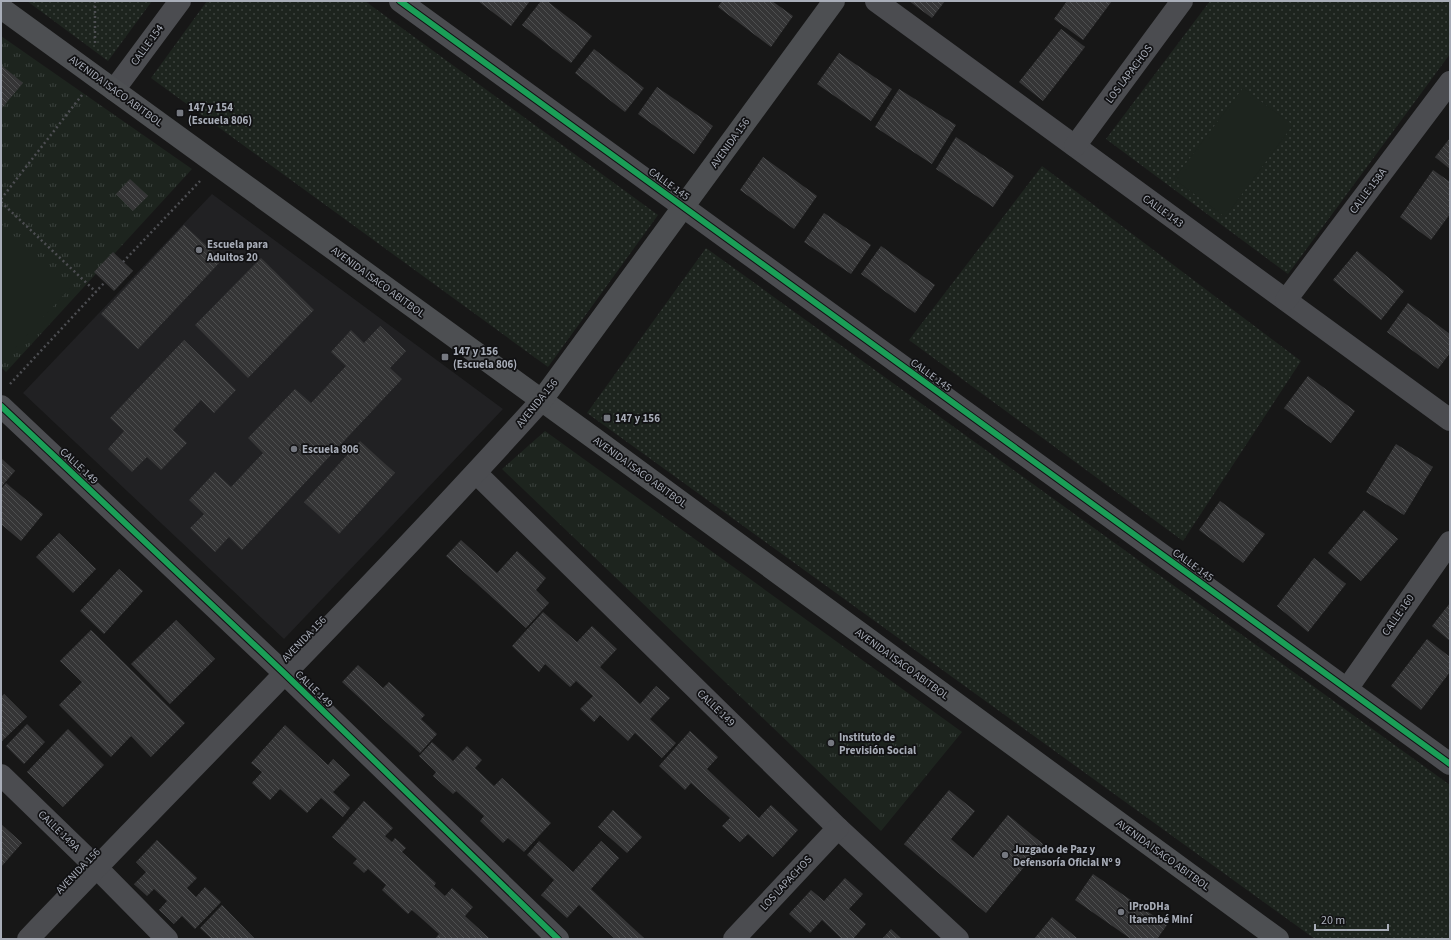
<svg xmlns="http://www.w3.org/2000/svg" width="1451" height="940" viewBox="0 0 1451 940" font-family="'Source Sans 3',sans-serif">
  <defs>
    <pattern id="grass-tufts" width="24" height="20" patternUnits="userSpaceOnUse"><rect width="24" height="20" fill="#1d241e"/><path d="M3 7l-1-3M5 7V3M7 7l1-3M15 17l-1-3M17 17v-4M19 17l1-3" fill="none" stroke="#3b413d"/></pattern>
    <pattern id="park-dots" width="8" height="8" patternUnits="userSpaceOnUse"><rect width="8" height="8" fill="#1d241e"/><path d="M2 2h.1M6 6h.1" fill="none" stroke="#3b413d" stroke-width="1.8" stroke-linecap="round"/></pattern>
    <pattern id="building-back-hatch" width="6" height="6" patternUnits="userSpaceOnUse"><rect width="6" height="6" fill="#353536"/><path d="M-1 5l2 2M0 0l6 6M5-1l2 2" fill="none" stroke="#4f5051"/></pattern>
  </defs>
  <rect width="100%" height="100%" fill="#171717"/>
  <path fill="#212123" d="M212,194L503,409L284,639L23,393Z"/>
  <g fill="url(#grass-tufts)">
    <path d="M1,36L192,169L6,372L1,367Z"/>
    <path d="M545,431L962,732L881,831L502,469Z"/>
  </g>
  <g fill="url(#park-dots)">
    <path d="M27,1H152L108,61Z"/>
    <path d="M207,1H365L658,215L548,367L151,78Z"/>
    <path d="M1210,1H1450V54L1288,274L1106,139Z"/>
    <path d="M1042,166L1301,361L1183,541L909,340Z"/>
    <path d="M706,248L1450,785V939H1315L587,413Z"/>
  </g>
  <g fill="#1d241e">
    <path d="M1243,88L1293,125L1225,217L1174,179Z"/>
    <path d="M1,224L70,288L5,359L1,355Z"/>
  </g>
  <g fill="url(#building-back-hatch)">
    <path d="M478,1H530L511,26Z"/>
    <path d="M541,1H547L592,36L571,63L522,25Z"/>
    <path d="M722,1H772L793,16L771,47L718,7Z"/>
    <path d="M909,1H945L932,18Z"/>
    <path d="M1067,1H1112L1083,40L1054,19Z"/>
    <path d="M1061,29L1085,47L1043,101L1019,82Z"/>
    <path d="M594,49L644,88L625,112L575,73Z"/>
    <path d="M839,53L892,89L871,121L817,84Z"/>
    <path d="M1,65L23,83L1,109Z"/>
    <path d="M657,87L713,126L694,154L638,114Z"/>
    <path d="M899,89L956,125L932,164L875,127Z"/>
    <path d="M956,137L1014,176L993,207L936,169Z"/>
    <path d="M1450,138V169L1435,157Z"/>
    <path d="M763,157L817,196L794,229L740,190Z"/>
    <path d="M1433,170L1450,182V214L1431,240L1400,217Z"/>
    <path d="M130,179L148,196L133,211L116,194Z"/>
    <path d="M824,213L871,245L851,274L804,242Z"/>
    <path d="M184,225L222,260L138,349L101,314Z"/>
    <path d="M881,246L935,285L915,313L861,274Z"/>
    <path d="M1357,251L1404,291L1381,320L1333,280Z"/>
    <path d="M113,252L133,271L114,291L94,272Z"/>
    <path d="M261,258L314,310L248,378L195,325Z"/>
    <path d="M1408,303L1450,334V353L1438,369L1387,332Z"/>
    <path d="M380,326L406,351L390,368L402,379L242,550L229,537L215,552L190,528L204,514L189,500L215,472L231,487L263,453L248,438L295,389L311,403L346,366L331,352L351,330L364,343Z"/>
    <path d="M184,340L236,390L214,413L201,400L173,430L187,443L161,470L147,457L132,472L108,449L124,431L110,418Z"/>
    <path d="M1308,376L1355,411L1331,443L1284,408Z"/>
    <path d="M360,441L395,473L339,534L304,502Z"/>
    <path d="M1396,444L1433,467L1404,515L1366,492Z"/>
    <path d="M1,458L15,471L1,487Z"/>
    <path d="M6,483L43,514L21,541L1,524V489Z"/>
    <path d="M1220,501L1265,534L1243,563L1199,530Z"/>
    <path d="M1364,510L1398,539L1361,581L1328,553Z"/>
    <path d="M59,533L96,569L73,593L36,557Z"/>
    <path d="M461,540L497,573L517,551L546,578L536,590L549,603L526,628L446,556Z"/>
    <path d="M1314,558L1346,584L1308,632L1277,606Z"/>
    <path d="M119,569L143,591L104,634L80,611Z"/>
    <path d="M1450,603V641L1432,626Z"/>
    <path d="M543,612L577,642L592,626L617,649L600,667L640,704L656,686L670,698L650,719L676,743L662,758L635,733L628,741L600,715L594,722L580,709L593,696L576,681L570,687L545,664L539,672L512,646Z"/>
    <path d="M176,620L215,659L170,704L131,664Z"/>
    <path d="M91,630L185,723L151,757L131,736L111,757L59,705L82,682L60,661Z"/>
    <path d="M1427,639L1450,657V672L1421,710L1391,686Z"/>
    <path d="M358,665L383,688L389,682L425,715L421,719L437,734L420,753L342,682Z"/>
    <path d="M4,694L27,717L1,742V697Z"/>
    <path d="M27,724L45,742L24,764L6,746Z"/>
    <path d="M285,725L328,765L333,759L350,775L333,792L350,808L343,817L321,798L307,813L280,789L270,800L252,783L262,772L251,763Z"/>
    <path d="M68,729L104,765L63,807L27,772Z"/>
    <path d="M690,731L718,757L707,769L759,818L771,805L798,830L773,857L748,834L740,842L722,826L730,818L691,783L685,790L659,766Z"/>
    <path d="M432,742L453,761L467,746L482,760L475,768L494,786L502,778L551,823L524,852L508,838L503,843L480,821L484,816L456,791L453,794L433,776L436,772L419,756Z"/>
    <path d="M949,790L975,811L951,839L973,858L1008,815L1043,844L986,913L904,844Z"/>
    <path d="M364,801L393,828L385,836L392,842L395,838L406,848L402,852L436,883L434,886L445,896L452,888L473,907L465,916L490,939H435L439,934L412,910L408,914L382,890L386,885L368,869L364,873L353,863L357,859L332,837Z"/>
    <path d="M613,810L642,837L627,853L598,827Z"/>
    <path d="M1,824L22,843L1,867Z"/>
    <path d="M157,840L197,878L187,888L196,897L205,887L221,902L195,929L182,916L174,924L159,910L167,901L154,889L147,896L134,884L146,872L136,862Z"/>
    <path d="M539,841L573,872L601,841L619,858L591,889L645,939H615L579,905L567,918L541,895L554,880L527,855Z"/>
    <path d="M1093,874L1167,925L1157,939H1131L1075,900Z"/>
    <path d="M845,878L863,894L849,909L866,924L853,939H842L822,920L810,933L789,914L811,890L824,901Z"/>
    <path d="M222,905L255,939H212L200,928Z"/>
    <path d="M1052,917L1078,939H1034Z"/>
    <path d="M891,929L902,939H882Z"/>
  </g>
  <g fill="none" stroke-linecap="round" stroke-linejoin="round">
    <g stroke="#4d4e52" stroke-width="2.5" stroke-dasharray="2 3" stroke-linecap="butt">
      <path d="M95,1V46"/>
      <path d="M1,199L82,95"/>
      <path d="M1,202L96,292"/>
      <path d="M123,262L200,181"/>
      <path d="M10,384L105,282"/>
    </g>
    <g stroke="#4b4c50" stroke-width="22">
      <path d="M400,1L1450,764"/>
      <path d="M876,1L1450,420"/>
      <path d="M114,90L180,1"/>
      <path d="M1075,146L1182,1"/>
      <path d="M1286,300L1450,82"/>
      <path d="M1,406L285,674L558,939"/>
      <path d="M476,473L838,828L958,939"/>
      <path d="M1347,689L1450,542"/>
      <path d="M1,775L96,867L167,939"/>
      <path d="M28,939C199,760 375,585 541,401"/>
      <path d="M734,939L838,828"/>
    </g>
    <g stroke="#4d4f52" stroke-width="22">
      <path d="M1,8L595,439L1278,939"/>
      <path d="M541,401L834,1"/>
    </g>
    <g stroke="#111113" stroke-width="8">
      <g id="cycleway">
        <path d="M400,1L1450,764"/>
        <path d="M1,406L285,674L558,939"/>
      </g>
    </g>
    <use href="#cycleway" stroke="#1a9f57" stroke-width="6"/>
  </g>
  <g fill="#757880" stroke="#111113" stroke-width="1.5">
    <rect x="176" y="109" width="8" height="8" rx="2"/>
    <circle cx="199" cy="250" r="4"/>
    <rect x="441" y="353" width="8" height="8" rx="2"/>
    <rect x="603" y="414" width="8" height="8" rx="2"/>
    <circle cx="294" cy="449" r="4"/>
    <circle cx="831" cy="743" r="4"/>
    <circle cx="1005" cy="855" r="4"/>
    <circle cx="1121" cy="912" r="4"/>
  </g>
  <g text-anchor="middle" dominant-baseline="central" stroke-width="3.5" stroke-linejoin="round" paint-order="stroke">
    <g font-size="11" fill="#a8adb8" stroke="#111113">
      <text transform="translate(147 45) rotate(-54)">CALLE 154</text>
      <text transform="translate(1129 74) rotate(-53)">LOS LAPACHOS</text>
      <text transform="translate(116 91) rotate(36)">AVENIDA ISACO ABITBOL</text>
      <text transform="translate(730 143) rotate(-54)">AVENIDA 156</text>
      <text transform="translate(669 184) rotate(36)">CALLE 145</text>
      <text transform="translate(1368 191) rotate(-53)">CALLE 158A</text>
      <text transform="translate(1163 211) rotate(36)">CALLE 143</text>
      <text transform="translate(378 282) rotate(36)">AVENIDA ISACO ABITBOL</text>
      <text transform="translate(931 375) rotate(36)">CALLE 145</text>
      <text transform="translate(537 403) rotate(-51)">AVENIDA 156</text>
      <text transform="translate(79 466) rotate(43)">CALLE 149</text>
      <text transform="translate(640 472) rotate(36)">AVENIDA ISACO ABITBOL</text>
      <text transform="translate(1193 565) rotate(36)">CALLE 145</text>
      <text transform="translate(1398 615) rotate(-55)">CALLE 160</text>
      <text transform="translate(304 639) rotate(-46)">AVENIDA 156</text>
      <text transform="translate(902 664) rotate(36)">AVENIDA ISACO ABITBOL</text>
      <text transform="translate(314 689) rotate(44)">CALLE 149</text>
      <text transform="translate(716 708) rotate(44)">CALLE 149</text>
      <text transform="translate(59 831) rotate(44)">CALLE 149A</text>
      <text transform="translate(1163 855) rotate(36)">AVENIDA ISACO ABITBOL</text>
      <text transform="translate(78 871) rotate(-46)">AVENIDA 156</text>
      <text transform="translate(786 883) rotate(-47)">LOS LAPACHOS</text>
    </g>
    <g font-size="11" font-weight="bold" fill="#a8adb8" stroke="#111113" text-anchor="start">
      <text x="188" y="107">147 y 154<tspan x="188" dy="13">(Escuela 806)</tspan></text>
      <text x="207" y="244">Escuela para<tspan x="207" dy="13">Adultos 20</tspan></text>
      <text x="453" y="351">147 y 156<tspan x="453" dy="13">(Escuela 806)</tspan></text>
      <text x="615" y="418">147 y 156</text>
      <text x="302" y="449">Escuela 806</text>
      <text x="839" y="737">Instituto de<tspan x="839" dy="13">Previsión Social</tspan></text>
      <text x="1013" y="849">Juzgado de Paz y<tspan x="1013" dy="13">Defensoría Oficial Nº 9</tspan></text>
      <text x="1129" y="906">IProDHa<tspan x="1129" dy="13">Itaembé Miní</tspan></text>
    </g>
  </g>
  <rect width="1451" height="940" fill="none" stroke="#a8adb8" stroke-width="4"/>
  <path d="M1315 924v6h73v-6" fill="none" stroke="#a8adb8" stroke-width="2"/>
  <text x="1321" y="924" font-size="12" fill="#a8adb8" stroke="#111113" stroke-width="3" paint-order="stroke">20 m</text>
</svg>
